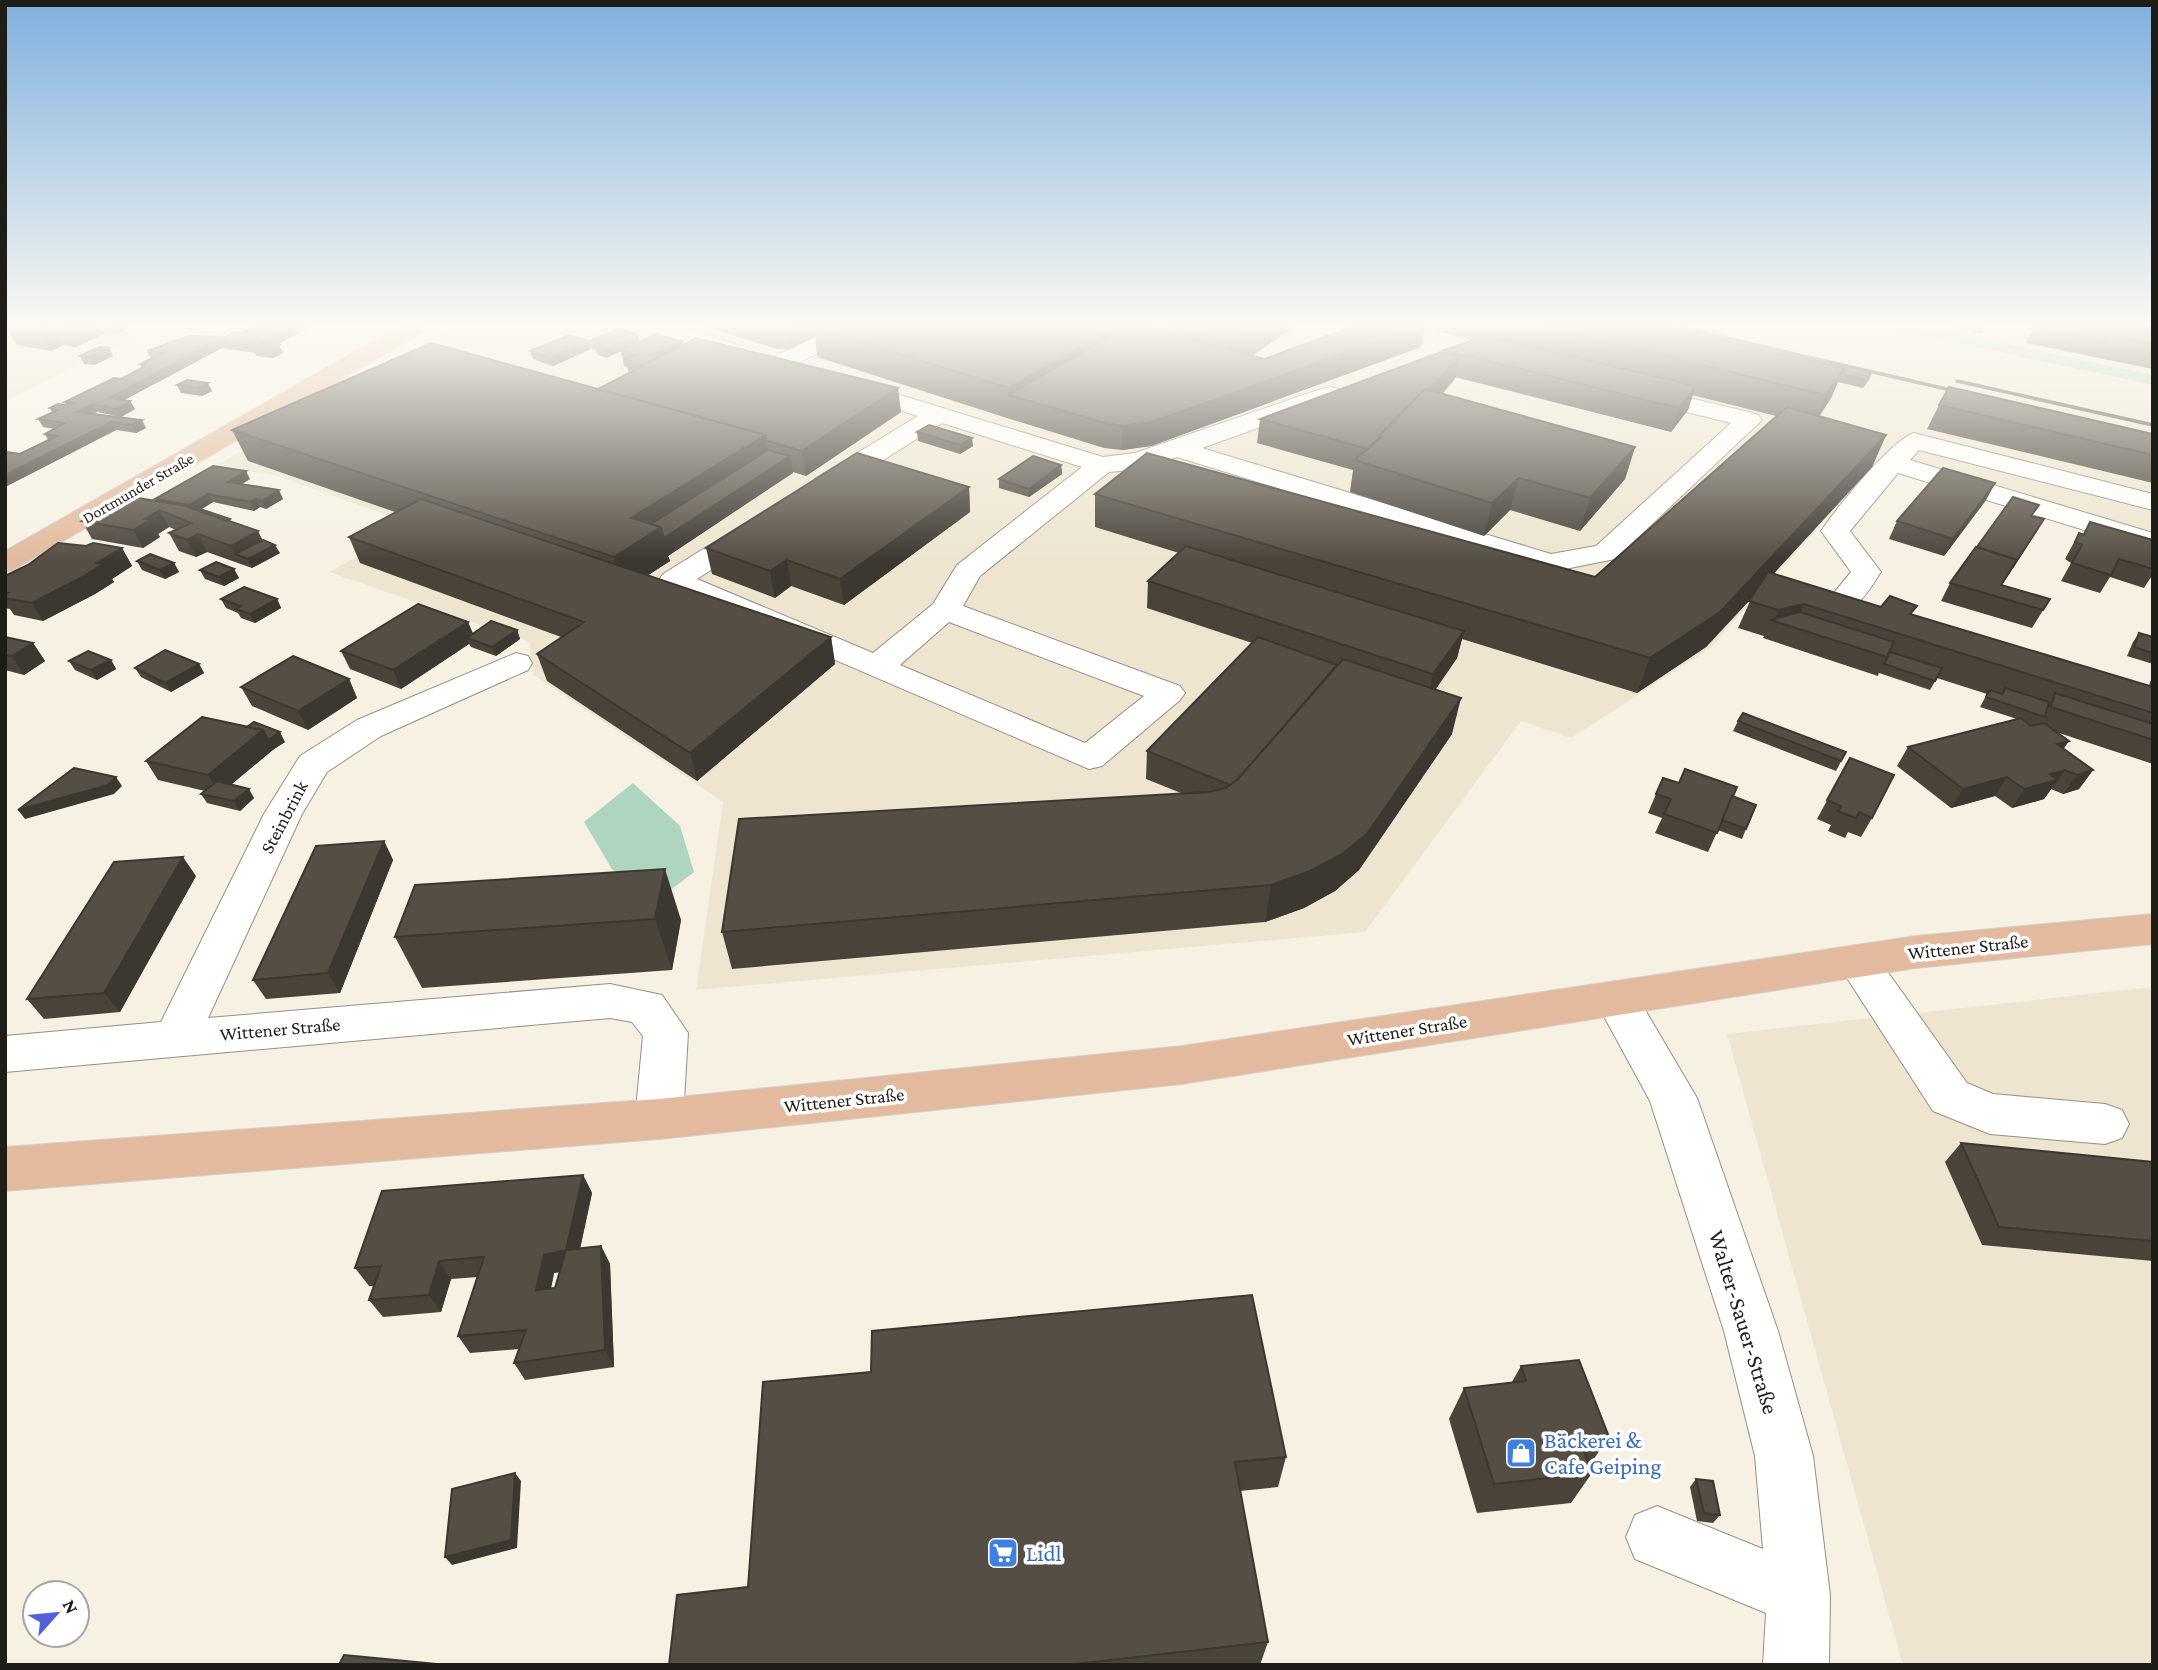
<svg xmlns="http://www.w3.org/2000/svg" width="2158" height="1670" viewBox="0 0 2158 1670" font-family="'Crimson Pro',serif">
  <rect width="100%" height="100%" fill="#f6f1e3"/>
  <g fill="#ede5d0">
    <path d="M13,327H160L5,401V339Z"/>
    <path d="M450,327H1883L2153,385V533L1883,456L1709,649L1571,738L1521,721L1365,932L696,990L723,802L534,675L529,642L329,572L416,525L274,475L216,466Z"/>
    <path d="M1927,327H2153V375Z"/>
    <path d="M2153,987V1665H1903L1727,1034Z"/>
  </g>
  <g fill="#add5c0">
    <path d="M1883,327H1927L2153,375V385Z"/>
    <path d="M633,783L680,826L694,872L655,902L612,869L584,822Z"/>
  </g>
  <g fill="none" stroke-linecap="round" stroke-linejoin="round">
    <g stroke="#959084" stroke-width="2">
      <g id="minor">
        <path d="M647,327H682L751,349L754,354L751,359H735L650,332Z"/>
        <path d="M837,327H866L863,332L785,369H769L765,364L769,359Z"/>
        <path d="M851,380L1103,457L1135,453L1321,389L1330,387L1339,389L1342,394L1339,399L1202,448L1551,554L1596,546L1731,423L1630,398L1627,393L1630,388L1639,386L1749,412L1758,415L1762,420L1615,559L1550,572L1177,457L1139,469L1109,472L980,576L963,606L1180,686L1185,693L1180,700L1102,766L1089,769L663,586L659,580L663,574L742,525L752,522L762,525L766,531L762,537L697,579L873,653L933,604L957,565L1082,467L942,423L836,490L826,492L816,490L812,484L816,478L918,416L843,392L839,387L843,382ZM949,622L1144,696L1085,743L900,665Z"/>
        <path d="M1914,433L2153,494V510L1919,450L1910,460L2153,533V551L1898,473L1850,531L1881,572C1868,591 1855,618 1829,612L1824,605L1851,572L1821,531C1835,510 1892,439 1914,433Z"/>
        <path d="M516,653L528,656L532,663L528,670L381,736L327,772L302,814L208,1018L610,984L662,995L688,1033L683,1119L676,1133L659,1139L642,1133L635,1119L643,1036L632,1022L610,1018L5,1072V1036L161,1022L264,814L300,756L357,720Z"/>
        <path d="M1857,945L1872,950L1967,1083L1993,1094L2105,1104L2122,1110L2129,1124L2122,1138L2105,1144L1990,1134L1933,1111L1836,961L1842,950Z"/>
        <path d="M1616,981L1631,986L1697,1098L1778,1331L1813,1456L1830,1595L1829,1665H1763L1766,1613L1635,1559L1626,1537L1635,1515L1657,1506L1763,1549L1755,1456L1724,1331L1650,1101L1594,998L1601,986Z"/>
      </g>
    </g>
    <g stroke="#d2d2d1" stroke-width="2">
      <g id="major">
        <path d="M398,327H426L423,332L15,569L5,572V551Z"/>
        <path d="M2153,914V944L1916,968L1182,1084L659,1139L5,1191V1147L659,1099L1182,1046L1916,936Z"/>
      </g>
    </g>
    <use href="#minor" fill="#fff" fill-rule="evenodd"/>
    <use href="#major" fill="#e3ba9d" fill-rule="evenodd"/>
    <g stroke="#4c4a43" stroke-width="3.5">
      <path d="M1678,327L1968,394"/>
      <path d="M1957,381L2153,425"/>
    </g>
  </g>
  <g fill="#49433a" fill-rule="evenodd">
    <path d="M6,327H131L116,334L105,333L76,347L63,345L51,351L17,345Z"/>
    <path d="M254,327H310L277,345H279L283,353L273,358L256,356L255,353L222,348L124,400L130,401L135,409L121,417L97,412L94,414L146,428L136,433L116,430L5,487V453L20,454L48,440L45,434L54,429L43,427L38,419L52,412L50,408L67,405L65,402L121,379L142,368L140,364L151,359L147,351L242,333Z"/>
    <path d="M707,327H1294L1252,356L1264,359L1352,327H1666L1830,365L1872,372L1869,380L1863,388L1838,382L1831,398L1819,416L1886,435L1872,467L1773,574L1881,607L1912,615L2149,686L2150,682L2153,677V764L2056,732L2064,749L2093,770L2079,789L2063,794L2051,789L2044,799L2012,808L1995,796L1951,808L1897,766L1908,747L2017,719L1980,707L1987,694L1937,678L1930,690L1879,673V672L1878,676L1763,638L1764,636L1738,628L1751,599L1706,647L1637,693L1462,639L1457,658L1435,690L1452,734L1359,870L1335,891L1304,908L1265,922L732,969L722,932L1181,793L1146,779L1147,751L1252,643L1147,608L1148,581L1179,553L1095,527V494L1595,577L1776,416L1692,395L1688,410L1671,432L1455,377L1442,393L1635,447L1625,479L1580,531L1510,510L1484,536L1350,492L1353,470L1257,443L1260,419L1444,352V350L1472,340L1424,328L1421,347L1151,446L1122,450L1104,448L1010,419L817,357L815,337L790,349H777Z"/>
    <path d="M1953,327H1986L1982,334Z"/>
    <path d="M2034,327H2153V369L2026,343Z"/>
    <path d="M589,341H682V345L901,412L806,476L793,472L668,556L670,561L648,575L831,637L835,664L697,781L547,681L537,654L561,637L360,563L349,537L395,512L248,461L232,430L598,389L629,373L627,367L624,366L621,351L606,358L598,355L596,350L592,349Z"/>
    <path d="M591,349L553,366L533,359L530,351Z"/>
    <path d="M80,356H113L94,365L84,364Z"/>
    <path d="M187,380L212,391L202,396L181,393L177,385Z"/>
    <path d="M1939,405L2153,434V483L1927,429Z"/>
    <path d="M917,432L973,446L960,454L918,441Z"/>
    <path d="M1061,465L1062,474L1029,497L999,488V479Z"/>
    <path d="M250,479L242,484L283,499L266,509L260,507L254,511L213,502L201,509L231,522L263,540L280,553L252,568L207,552L196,557L179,551L169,533L176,530L169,527L158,534L160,537L143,548L92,539L82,521L156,501L155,499Z"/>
    <path d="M1995,483L1986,500L1944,556L1889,539L1897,521Z"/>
    <path d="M969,487L970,512L844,605L791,586L775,598L712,574L706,548Z"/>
    <path d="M2032,516L2039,528L2002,585L2050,599L2032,628L1941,601L1950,583L1977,547Z"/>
    <path d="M2090,522L2153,540V574L2144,588L2110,577L2100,593L2061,581L2071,563L2065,559L2079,533L2083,534Z"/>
    <path d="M86,546L122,548L132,566L112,579L114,582L95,594L43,621L14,615L10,609L5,608V576Z"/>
    <path d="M137,561L174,563L179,572L165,579L142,570Z"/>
    <path d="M234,569L239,578L224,586L205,579L200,570Z"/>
    <path d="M221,599H277L281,608L255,623L241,618L238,613L226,608Z"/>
    <path d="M517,630L520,639L496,656L471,647L469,644L401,689L350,669L341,651L473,634Z"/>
    <path d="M2139,633L2153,637V664L2127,656L2133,642Z"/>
    <path d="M5,636L6,637L33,643L45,661L24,675L5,670Z"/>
    <path d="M111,660L116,669L97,680L75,670L69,661Z"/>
    <path d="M199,664L204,673L171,692L141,677L135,668Z"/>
    <path d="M349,679L357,698L308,730L252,706L241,687Z"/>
    <path d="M202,717L285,742L274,749L231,785L254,798L240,811L207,803L201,794L205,791L158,780L146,761Z"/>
    <path d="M1738,721L1846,752L1836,771L1733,731Z"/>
    <path d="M1850,758L1872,818L1861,837L1848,832L1845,838L1828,831L1831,825L1817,819Z"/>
    <path d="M1679,783L1732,796L1746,829L1742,839L1718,830L1708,852L1655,833L1662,818L1648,813L1656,794Z"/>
    <path d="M384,841L393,860L340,993L266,999L253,980Z"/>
    <path d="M196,876L120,1012L44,1019L27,999Z"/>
    <path d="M415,885L681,920L672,970L422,988L395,937Z"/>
    <path d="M1961,1143L2153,1162V1261L1982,1245L1945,1162Z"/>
    <path d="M583,1175L592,1193L580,1248L601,1246L610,1264L614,1367L525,1380L514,1363L519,1349L470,1353L458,1336L478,1277L451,1279L441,1312L383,1317L369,1300L374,1286H369L355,1268ZM560,1272L555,1288H551L554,1273Z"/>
    <path d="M1521,1366L1609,1437L1589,1466L1592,1473L1571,1503L1477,1513L1449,1419L1464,1388L1512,1382Z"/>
    <path d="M763,1382L1286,1457L1278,1487L1240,1491L1268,1642L1260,1665H669L748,1587Z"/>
    <path d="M1696,1479L1720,1515L1713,1523L1697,1521L1690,1487Z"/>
  </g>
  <g fill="#3c3730">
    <path d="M40,327H54L63,345L51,351L38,328Z"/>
    <path d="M65,327H102L105,333L76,347Z"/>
    <path d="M112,327H131L116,334Z"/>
    <path d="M292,327H310L266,350L263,343Z"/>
    <path d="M787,327H819H813L815,337L790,349Z"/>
    <path d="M1116,327H1134L1009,395V388Z"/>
    <path d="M1253,327H1294L1227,372L1229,343Z"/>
    <path d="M1417,327H1425L1421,347L1151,446L1122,450V426Z"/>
    <path d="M638,335L640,343L606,358L604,350Z"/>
    <path d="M219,340L222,348L113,406L109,398Z"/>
    <path d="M589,341L591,349L553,366L550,358Z"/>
    <path d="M682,341L685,357L670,364L656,353Z"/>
    <path d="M279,345L283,353L273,358L269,350Z"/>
    <path d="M109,348L113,356L94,365L90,357Z"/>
    <path d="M1460,356L1455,379L1420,420L1381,440Z"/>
    <path d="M1844,368L1831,398L1813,426L1826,395Z"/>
    <path d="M208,383L212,391L202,396L198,388Z"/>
    <path d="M1696,386L1688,410L1671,432L1679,408Z"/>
    <path d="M898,388L901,412L806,476L802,451Z"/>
    <path d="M130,401L135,409L121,417L117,409Z"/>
    <path d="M92,404L97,412L81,420L77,412Z"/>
    <path d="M142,420L146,428L136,433L132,425Z"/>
    <path d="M111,422L116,430L5,487V475Z"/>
    <path d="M765,435L771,467L790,456L793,473L668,556L670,561L624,591L614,557L631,518Z"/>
    <path d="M1886,435L1872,467L1706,647L1637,693L1650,658Z"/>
    <path d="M972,438L973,446L960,454V445Z"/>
    <path d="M1635,447L1625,479L1580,531L1590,498Z"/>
    <path d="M1061,465L1062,474L1029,497V489Z"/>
    <path d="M246,471L250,479L232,490L228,482Z"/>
    <path d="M1519,478L1510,510L1484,536L1492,503Z"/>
    <path d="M1995,483L1986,500L1944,556L1953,539Z"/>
    <path d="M969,487L970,512L844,605L840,579Z"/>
    <path d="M279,490L283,499L266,509L262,501Z"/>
    <path d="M208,494L213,502L194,514L189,505Z"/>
    <path d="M256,499L260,507L254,511L250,502Z"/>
    <path d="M160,510L169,527L158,534L160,537L143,548L133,530L145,519Z"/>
    <path d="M258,531L267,549L275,545L280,553L252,568L248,559L235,554L231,546Z"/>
    <path d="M198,534L207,552L196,557L187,540Z"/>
    <path d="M122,548L132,566L112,579L114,582L95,594L43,621L32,603Z"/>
    <path d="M787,560L791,586L775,598L770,571Z"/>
    <path d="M174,563L179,572L165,579L160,570Z"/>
    <path d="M234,569L239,578L224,586L219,577Z"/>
    <path d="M277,599L281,608L255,623L250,614Z"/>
    <path d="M1804,604L1793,627L1774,621L1778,610Z"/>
    <path d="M468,622L476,640L467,638L469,644L401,689L393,670Z"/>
    <path d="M517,630L520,639L496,656L492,647Z"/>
    <path d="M1464,631L1457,658L1427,702L1433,674Z"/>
    <path d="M831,637L835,664L697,781L690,753Z"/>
    <path d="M33,643L45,661L24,675L12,656Z"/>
    <path d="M111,660L116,669L97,680L91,670Z"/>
    <path d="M199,664L204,673L171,692L165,683Z"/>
    <path d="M349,679L357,698L308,730L298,711Z"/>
    <path d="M1461,698L1452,734L1359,870L1335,891L1304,908L1265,922L1271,885Z"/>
    <path d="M263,730L274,749L219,794L208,775Z"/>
    <path d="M280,732L285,742L274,749L268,740Z"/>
    <path d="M2069,741L2056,760L2057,744Z"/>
    <path d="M2065,770L2044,799L2012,808L2024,789L2050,774Z"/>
    <path d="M2093,770L2079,789L2063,794L2077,775Z"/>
    <path d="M116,777L122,786L114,794L25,819L18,810Z"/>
    <path d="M2007,777L1995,796L1951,808L1963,789Z"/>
    <path d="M249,789L254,798L240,811L234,801Z"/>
    <path d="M384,841L393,860L340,993L328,973Z"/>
    <path d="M183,857L196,876L120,1012L104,993Z"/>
    <path d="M665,869L681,920L672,970L655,919Z"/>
    <path d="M583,1175L592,1193L576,1268L554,1273L547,1308L536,1290L544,1255Z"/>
    <path d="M601,1246L610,1264L614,1367L605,1350Z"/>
    <path d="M439,1261L451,1279L441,1312L429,1295Z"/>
    <path d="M515,1473L521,1481L517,1548L452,1565L445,1557Z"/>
  </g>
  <g fill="#554e44" stroke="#3c3730" stroke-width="2">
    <path d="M254,327H292L263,343L279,345L269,350L252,348L256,345L219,340L109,398L130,401L117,409L92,404L77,412L142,420L132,425L111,422L5,475V453L7,452L20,454L57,436L45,434L65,423L38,419L58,410L50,408L58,404L68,405L73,403L65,402L114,378L121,379L148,365L140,364L163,353L147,351L188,336L226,337L234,332L242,333Z"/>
    <path d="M813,327H1116L1009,388Z"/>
    <path d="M1127,327H1147L1264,359L1352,327H1417L1152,422L1122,426L1105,423L1009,395Z"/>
    <path d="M1172,327H1253L1229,343Z"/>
    <path d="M1544,327H1666L1844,368L1826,395Z"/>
    <path d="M2034,327H2109L2104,342Z"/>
    <path d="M2110,327H2153V344L2108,335Z"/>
    <path d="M618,329L638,335L604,350L596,348L602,345L589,341Z"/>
    <path d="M656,334L682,341L656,353L662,355L643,365L625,359L635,355L621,351Z"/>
    <path d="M569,335L589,341L550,358L530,351Z"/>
    <path d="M1490,337L1696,386L1679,408L1444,350L1476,339Z"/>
    <path d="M696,338L898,388L802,451L767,441L765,435L598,389Z"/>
    <path d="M431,343L765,435L631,518L661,527L614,557L232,430Z"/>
    <path d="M100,347L109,348L90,357L80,356Z"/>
    <path d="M1441,352L1460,356L1429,390L1425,389L1379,436V440L1368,449L1260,419Z"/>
    <path d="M1832,362L1872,372L1866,380L1842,374L1844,368L1830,365Z"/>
    <path d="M187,380L208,383L198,388L177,385Z"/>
    <path d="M1949,387L2153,434V455L1939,405Z"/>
    <path d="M1425,389L1635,447L1590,498L1519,478L1492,503L1355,460L1381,437L1379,436Z"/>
    <path d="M1787,407L1886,435L1720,612L1650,658L1095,494L1147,453L1595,577Z"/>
    <path d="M929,425L972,438L960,445L917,432Z"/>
    <path d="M768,450L790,456L664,538L661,527L651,524Z"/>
    <path d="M857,453L969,487L840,579L787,560L770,571L706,548Z"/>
    <path d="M1033,456L1061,465L1029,489L999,479Z"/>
    <path d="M213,466L246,471L228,482L279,490L262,501L256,499L250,502L208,494L189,505L155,499Z"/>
    <path d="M1943,468L1995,483L1953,539L1897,521Z"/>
    <path d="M126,496L186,506L258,531L231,546L198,534L187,540L169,533L191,523L160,510L145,519L151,520L133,530L82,521Z"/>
    <path d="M2013,497L2039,505L2031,516L2044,519L2012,568L2017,560L1977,547Z"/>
    <path d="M421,499L831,637L690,753L537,654L584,622L349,537Z"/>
    <path d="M194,507L230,519L227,521L191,508Z"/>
    <path d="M2090,522L2153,540V569L2119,559L2111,575L2072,563L2082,545L2075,542L2079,533L2084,535Z"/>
    <path d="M263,540L275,545L248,559L235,554Z"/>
    <path d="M58,543L86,546L93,543L122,548L97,563L103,564L84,576L32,603L5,598V595L8,593H5V576L28,565Z"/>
    <path d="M1186,546L1464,631L1433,674L1148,581Z"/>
    <path d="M1976,547L2017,560L2001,585L2050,599L2043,610L1950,583Z"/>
    <path d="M150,554L174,563L160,570L137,561Z"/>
    <path d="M216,562L234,569L219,577L200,570Z"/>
    <path d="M1768,572L1881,607L1890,596L1917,606L1910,614L2153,687V713L1804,604L1778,610L1749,601Z"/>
    <path d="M244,587L277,599L250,614L236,609L241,606L221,599Z"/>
    <path d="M418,604L468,622L393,670L341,651Z"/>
    <path d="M1800,612L1894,642L1887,657L1771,620Z"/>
    <path d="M491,621L517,630L492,647L467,638Z"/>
    <path d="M2139,633L2153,637V653L2134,647Z"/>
    <path d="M5,637L33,643L12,656L5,655Z"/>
    <path d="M1258,637L1337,665L1238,779L1230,785L1147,751Z"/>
    <path d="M165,650L199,664L165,683L135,668Z"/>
    <path d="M88,651L111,660L91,670L69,661Z"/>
    <path d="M1890,652L1942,668L1935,681L1884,664Z"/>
    <path d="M293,656L349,679L298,711L241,687Z"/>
    <path d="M1343,659L1461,698L1367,834L1342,854L1310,871L1271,885L722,932L739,819L1208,792L1226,788L1238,779Z"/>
    <path d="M2005,688L2049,702L2045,717L1986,697L1989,690L2003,694Z"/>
    <path d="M2055,693L2153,724V740L2051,707Z"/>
    <path d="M1743,713L1846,752L1841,761L1738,721Z"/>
    <path d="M202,717L263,730L208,775L146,761Z"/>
    <path d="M2021,718L2031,726L2044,723L2069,741L2057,744L2093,770L2077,775L2065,770L2050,774L2057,780L2024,789L2007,777L1963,789L1908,747Z"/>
    <path d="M254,722L280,732L268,740L263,730L247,727Z"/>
    <path d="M1850,758L1894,775L1872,818L1859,812L1856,818L1838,811L1841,806L1827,800Z"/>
    <path d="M74,768L116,777L108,785L18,810Z"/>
    <path d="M1685,769L1737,787L1717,833L1664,814L1671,799L1656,794L1663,778L1679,783Z"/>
    <path d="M217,781L249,789L234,801L201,794Z"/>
    <path d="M1732,796L1756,805L1746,829L1722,820Z"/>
    <path d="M384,841L328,973L253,980L316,846Z"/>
    <path d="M183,857L104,993L27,999L114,862Z"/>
    <path d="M665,869L655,919L395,937L415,885Z"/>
    <path d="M1961,1143L2153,1162V1241L1999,1227Z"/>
    <path d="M583,1175L566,1250L544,1255L536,1290L555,1288L566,1250L601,1246L605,1350L514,1363L526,1330L458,1336L484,1257L439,1261L429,1295L369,1300L381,1266L355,1268L382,1191Z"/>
    <path d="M1252,1295L1286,1457L1235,1462L1268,1642L1067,1665H669L677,1595L748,1587L763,1382L871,1372L872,1331Z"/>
    <path d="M1579,1360L1609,1437L1580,1440L1592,1473L1494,1484L1464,1388L1526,1381L1521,1366Z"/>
    <path d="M515,1473L511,1540L445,1557L452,1489Z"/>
    <path d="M1696,1479L1713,1481L1720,1515L1704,1513Z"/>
    <path d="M344,1655L447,1665H339Z"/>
  </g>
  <linearGradient id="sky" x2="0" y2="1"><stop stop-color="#7eafdd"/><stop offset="0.58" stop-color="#fbf9f2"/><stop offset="1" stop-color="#fbf9f2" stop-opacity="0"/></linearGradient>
  <rect width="2158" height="561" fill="url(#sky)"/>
  <defs>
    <g id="shop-square" transform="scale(1.575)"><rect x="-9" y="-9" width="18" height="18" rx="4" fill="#3f7fe0" stroke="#fff"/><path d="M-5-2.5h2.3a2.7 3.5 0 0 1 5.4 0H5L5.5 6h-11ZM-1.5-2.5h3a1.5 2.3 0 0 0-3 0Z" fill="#fff"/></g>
    <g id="supermarket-square" transform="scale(1.575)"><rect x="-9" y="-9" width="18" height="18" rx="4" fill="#3f7fe0" stroke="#fff"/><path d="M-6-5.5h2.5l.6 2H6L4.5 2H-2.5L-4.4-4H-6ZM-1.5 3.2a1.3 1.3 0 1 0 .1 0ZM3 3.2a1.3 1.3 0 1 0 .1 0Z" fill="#fff"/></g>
  </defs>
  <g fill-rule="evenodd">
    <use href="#shop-square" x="1521" y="1453"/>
    <use href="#supermarket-square" x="1003" y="1553"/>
  </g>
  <g text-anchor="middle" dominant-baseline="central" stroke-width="7" stroke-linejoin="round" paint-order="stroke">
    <g font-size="16" fill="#1f1d18" stroke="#fff">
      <text transform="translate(138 488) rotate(-30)">Dortmunder Straße</text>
    </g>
    <g font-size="19" fill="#1f1d18" stroke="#fff">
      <text transform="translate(284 817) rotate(-62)">Steinbrink</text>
      <text transform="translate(1968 947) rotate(-6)">Wittener Straße</text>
      <text transform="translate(280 1029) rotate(-5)">Wittener Straße</text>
      <text transform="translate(1407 1030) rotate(-9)">Wittener Straße</text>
      <text transform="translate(844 1100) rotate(-6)">Wittener Straße</text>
    </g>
    <g font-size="23" fill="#1f1d18" stroke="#fff">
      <text transform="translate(1744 1322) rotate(73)">Walter-Sauer-Straße</text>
    </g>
    <g font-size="23" fill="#366cbe" stroke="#fff" text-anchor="start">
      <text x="1544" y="1440">Bäckerei &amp;<tspan x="1544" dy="26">Cafe Geiping</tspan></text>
      <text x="1026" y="1553">Lidl</text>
    </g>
  </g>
  <rect width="2158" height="1670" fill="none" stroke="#1f1d18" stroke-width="14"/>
  <g transform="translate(56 1614) rotate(63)"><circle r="33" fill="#ffffff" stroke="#a5a5a3" stroke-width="2"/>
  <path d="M0-5L12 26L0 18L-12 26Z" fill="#5161d7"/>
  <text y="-10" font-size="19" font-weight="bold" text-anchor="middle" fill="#1f1d18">N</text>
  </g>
</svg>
